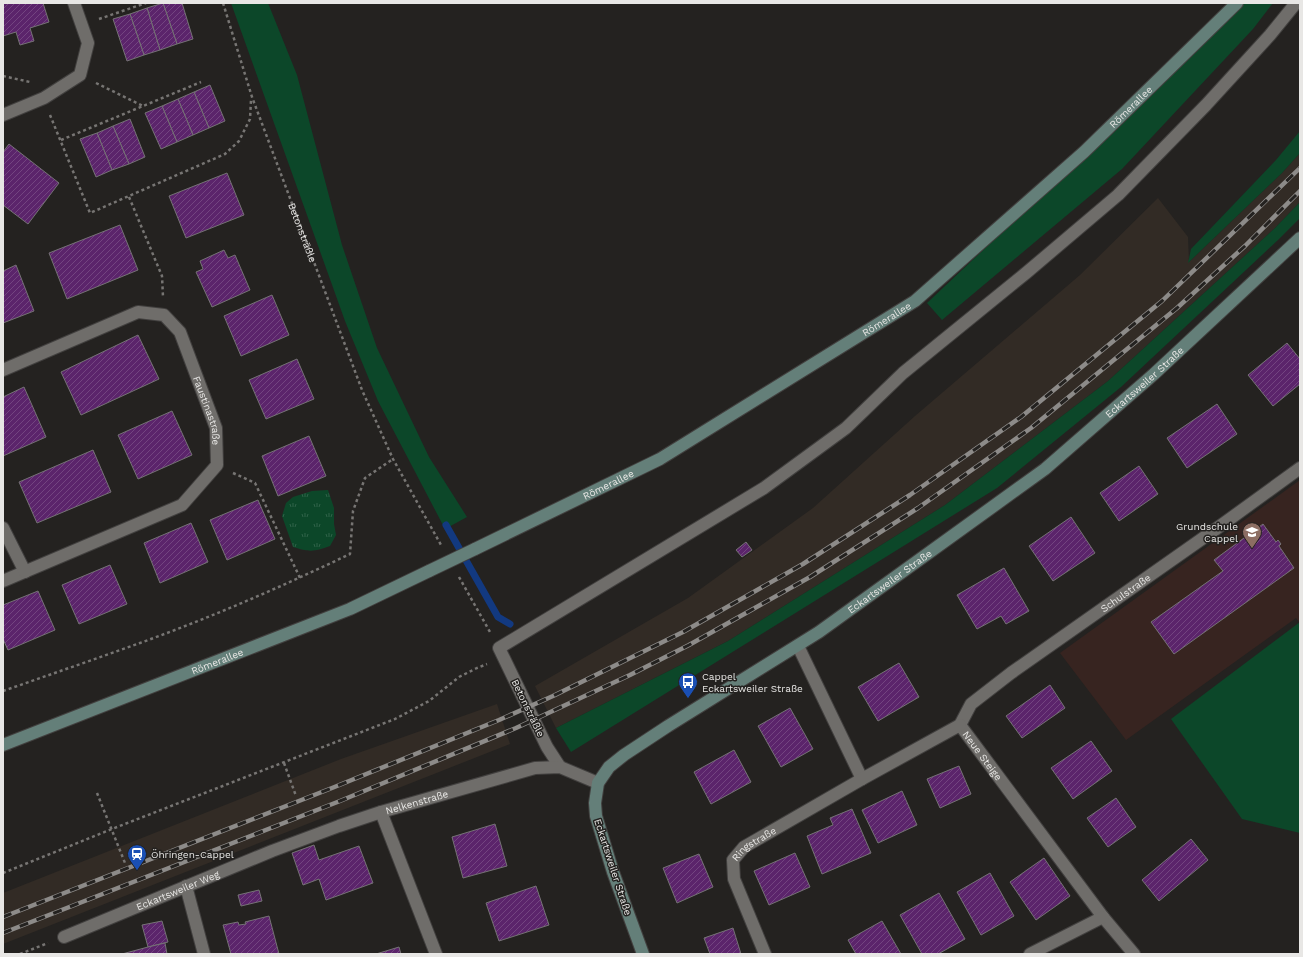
<svg xmlns="http://www.w3.org/2000/svg" width="1303" height="957" viewBox="0 0 1303 957" font-family="'Work Sans',sans-serif">
  <defs>
    <pattern id="park-tufts" width="24" height="20" patternUnits="userSpaceOnUse"><rect width="24" height="20" fill="#0c4729"/><path d="M3 7l-1-3M5 7V3M7 7l1-3M15 17l-1-3M17 17v-4M19 17l1-3" fill="none" stroke="#2f6248"/></pattern>
    <pattern id="building-hatch" width="6" height="6" patternUnits="userSpaceOnUse"><rect width="6" height="6" fill="#5b246b"/><path d="M-1 1l2-2M0 6l6-6M5 7l2-2" fill="none" stroke="#734480"/></pattern>
  </defs>
  <rect width="100%" height="100%" fill="#242220"/>
  <g fill="#322b25">
    <path d="M1300,153V202L1275,228L1108,381L945,505L728,641L556,728L535,686L688,598L813,508L915,416L1080,275L1158,198L1188,237L1189,262L1282,173Z"/>
    <path d="M497,704L510,744L3,944V893L341,759Z"/>
  </g>
  <path fill="#372420" d="M1300,480V623L1296,618L1126,740L1060,653Z"/>
  <g fill="#0c4729">
    <path d="M231,3H268L297,75L342,245L377,348L429,457L467,517L445,529L378,401L345,321Z"/>
    <path d="M1237,3H1273L1253,29L1122,169L942,320L927,303L1192,53Z"/>
    <path d="M1300,131V153L1282,173L1188,263L1191,249L1276,160Z"/>
    <path d="M1300,202V218L1278,240L1121,387L997,488L571,752L556,728L728,641L945,505L1108,381L1275,228Z"/>
    <path d="M1300,622V833L1242,819L1171,719Z"/>
  </g>
  <path fill="url(#park-tufts)" d="M328,490L334,508V524L336,535L330,546C314,552 309,552 293,547L282,516L286,503L293,497L312,491Z"/>
  <g fill="none" stroke-linecap="round" stroke-linejoin="round">
    <path stroke="#123980" stroke-width="7" d="M446,525L498,617L510,624"/>
  </g>
  <g fill="url(#building-hatch)" stroke="#757275">
    <path d="M3,3H43L49,22L30,28L34,41L20,45L16,32L3,36Z"/>
    <path d="M163,3H182L193,39L177,44Z"/>
    <path d="M163,3L177,44L160,50L147,8Z"/>
    <path d="M147,8L160,50L144,55L130,14Z"/>
    <path d="M130,14L144,55L127,61L113,19Z"/>
    <path d="M210,85L225,121L209,128L194,92Z"/>
    <path d="M194,92L209,128L193,135L178,99Z"/>
    <path d="M178,99L193,135L177,142L162,106Z"/>
    <path d="M162,106L177,142L161,149L145,113Z"/>
    <path d="M130,119L145,157L129,164L113,126Z"/>
    <path d="M113,126L129,164L112,170L97,133Z"/>
    <path d="M97,133L112,170L96,177L80,139Z"/>
    <path d="M9,144L59,183L28,224L3,205V152Z"/>
    <path d="M227,173L244,215L186,238L169,196Z"/>
    <path d="M120,225L138,270L67,299L49,253Z"/>
    <path d="M224,250L228,258L235,255L250,290L212,307L196,272L203,269L200,261Z"/>
    <path d="M16,265L34,311L3,323V271Z"/>
    <path d="M272,295L289,335L241,356L224,316Z"/>
    <path d="M138,335L159,379L81,415L61,372Z"/>
    <path d="M1287,343L1300,359V384L1273,406L1248,375Z"/>
    <path d="M297,359L314,399L266,419L249,380Z"/>
    <path d="M24,387L46,437L3,456V397Z"/>
    <path d="M1217,404L1237,434L1187,468L1167,438Z"/>
    <path d="M172,411L192,455L138,479L118,435Z"/>
    <path d="M309,436L326,476L278,496L262,456Z"/>
    <path d="M93,450L111,492L37,523L19,482Z"/>
    <path d="M1139,466L1158,494L1119,521L1100,493Z"/>
    <path d="M258,500L275,539L227,560L210,520Z"/>
    <path d="M1071,517L1095,553L1053,581L1029,546Z"/>
    <path d="M191,523L208,562L160,583L144,543Z"/>
    <path d="M1263,524L1276,542L1278,540L1281,544L1279,546L1294,568L1174,654L1151,622L1223,571L1214,560Z"/>
    <path d="M746,542L752,550L742,557L736,550Z"/>
    <path d="M110,565L127,604L79,624L62,585Z"/>
    <path d="M1004,568L1029,611L1006,624L1001,616L977,629L957,595Z"/>
    <path d="M38,591L55,630L8,650L3,639V605Z"/>
    <path d="M899,663L919,697L878,721L858,687Z"/>
    <path d="M1050,685L1065,708L1022,738L1006,716Z"/>
    <path d="M790,708L813,749L781,767L758,726Z"/>
    <path d="M1091,741L1112,771L1073,799L1051,768Z"/>
    <path d="M734,750L751,782L711,804L694,772Z"/>
    <path d="M959,766L971,794L940,808L927,779Z"/>
    <path d="M902,791L917,825L878,843L862,810Z"/>
    <path d="M1116,798L1136,827L1108,847L1087,818Z"/>
    <path d="M852,809L871,853L822,874L807,836L833,825L830,818Z"/>
    <path d="M495,824L507,866L463,878L452,837Z"/>
    <path d="M1191,839L1208,860L1159,901L1142,880Z"/>
    <path d="M314,845L319,860L359,846L373,883L326,900L319,879L303,885L292,853Z"/>
    <path d="M795,853L810,887L769,905L754,871Z"/>
    <path d="M699,854L713,887L677,903L663,868Z"/>
    <path d="M1044,858L1070,896L1036,920L1010,882Z"/>
    <path d="M990,873L1014,916L981,935L957,892Z"/>
    <path d="M536,886L549,925L499,941L486,903Z"/>
    <path d="M259,890L262,901L241,906L238,895Z"/>
    <path d="M939,893L965,939L938,954H922L900,915Z"/>
    <path d="M269,916L279,954H231L223,925L238,922L239,925L246,924L245,922Z"/>
    <path d="M162,921L168,942L148,947L142,925Z"/>
    <path d="M882,921L901,954H856L848,940Z"/>
    <path d="M733,928L741,954H710L704,938Z"/>
    <path d="M165,943L167,954H122L148,947Z"/>
    <path d="M399,947L401,954H376Z"/>
  </g>
  <g fill="none" stroke-linecap="round" stroke-linejoin="round">
    <g stroke="#42403f" stroke-width="14">
      <path id="lane" d="M560,767L547,747L499,648L764,488L846,428L903,373L1026,273L1118,195L1206,105L1270,35L1296,3"/>
    </g>
    <g stroke="#42403f" stroke-width="14">
      <g id="street">
        <path d="M3,115L44,98L80,75L88,43L74,3"/>
        <path id="s2" d="M3,370L138,312L164,315L180,332L216,428L217,465L182,505L3,581"/>
        <path d="M3,528L25,572"/>
        <path d="M798,646L862,779"/>
        <path id="s3" d="M960,725L971,704L1011,673L1216,529L1300,468"/>
        <path id="s4" d="M960,725L1103,917L1134,954"/>
        <path d="M381,812L436,954"/>
        <path d="M186,886L204,954"/>
        <path id="s5" d="M64,937L272,851L339,826L381,812L535,768L560,767L598,783"/>
        <path id="s6" d="M765,954L734,879L733,860L744,847L862,779L960,725"/>
        <path d="M1030,954L1103,917"/>
      </g>
    </g>
    <g stroke="#42403f" stroke-width="14">
      <g id="secondary">
        <path id="s7" d="M475,549L660,459L915,301L1084,152L1237,3"/>
        <path id="s8" d="M3,745L350,609L429,571"/>
        <path id="s9" d="M643,954L613,872L596,816L595,803L598,783L609,767L624,755L668,726L819,632L1045,469L1154,374L1300,238"/>
      </g>
    </g>
    <g stroke="#777573" stroke-width="2.5" stroke-dasharray="3 3" stroke-linecap="butt">
      <path id="s1" d="M223,3L252,97L362,390L393,459L441,545"/>
      <path d="M99,19L146,3"/>
      <path d="M3,76L30,82"/>
      <path d="M96,83L143,106"/>
      <path d="M50,115L90,213L225,154L239,141L250,119L251,100"/>
      <path d="M61,140L201,82"/>
      <path d="M129,197L162,276L163,297"/>
      <path d="M233,473L255,483L300,578"/>
      <path d="M459,577L490,632"/>
      <path d="M3,691C49,675 95,659 140,643C212,617 281,587 350,554L353,511L365,478L393,459"/>
      <path d="M284,763L296,796"/>
      <path d="M97,793L125,863"/>
      <path d="M3,873L112,829L395,719L429,701L459,677L477,668L487,664"/>
      <path d="M20,954L48,943"/>
    </g>
    <use href="#lane" stroke="#6f6d6a" stroke-width="12"/>
    <use href="#street" stroke="#6f6d6a" stroke-width="12"/>
    <use href="#secondary" stroke="#647f79" stroke-width="12"/>
    <g stroke="#8d8b89" stroke-width="4.5">
      <g id="rail">
        <path d="M3,917L332,788L499,720L553,696L683,632L803,564L910,495L1021,417L1162,301L1300,168"/>
        <path d="M3,933L340,801L516,728L630,675L689,645L810,577L918,508L1031,428L1177,308L1245,246L1300,191"/>
      </g>
    </g>
    <use href="#rail" stroke="#242220" stroke-width="3" stroke-dasharray="9" stroke-linecap="butt"/>
    <g stroke="#42403f" stroke-width="14" stroke-linecap="butt">
      <path id="secondary-bridge" d="M429,571L475,549"/>
    </g>
    <use href="#secondary-bridge" stroke="#647f79" stroke-width="12"/>
  </g>
  <defs>
    <g id="school-pin" transform="scale(1)"><path d="M0 17L-7.5 6A9.5 9.5 0 1 1 7.5 6Z" fill="#8d6e63" stroke="#242220"/><path d="M0-5L7-2L0 1L-7-2ZM-4 1L0 2.5L4 1V4Q0 6-4 4Z" fill="#fff"/></g>
    <g id="bus-pin" transform="scale(1)"><path d="M0 17L-7.5 6A9.5 9.5 0 1 1 7.5 6Z" fill="#1a4fb4" stroke="#242220"/><path d="M-5-6H5V4H4V6H2V4H-2V6H-4V4H-5ZM-3.5-4V0h7V-4ZM-3.5 1.2v1.5H-2V1.2ZM2 1.2v1.5H3.5V1.2Z" fill="#fff"/></g>
    <g id="station-pin" transform="scale(1)"><path d="M0 17L-7.5 6A9.5 9.5 0 1 1 7.5 6Z" fill="#1a4fb4" stroke="#242220"/><path d="M-3-6H3Q5-6 5-4V2Q5 4 3 4L4.5 6H3L1.5 4h-3L-3 6H-4.5L-3 4Q-5 4-5 2V-4Q-5-6-3-6ZM-3.5-4v3h7v-3ZM-3.5 1v1.5H-2V1ZM2 1v1.5H3.5V1Z" fill="#fff"/></g>
  </defs>
  <g fill-rule="evenodd">
    <use href="#school-pin" x="1252" y="532"/>
    <use href="#bus-pin" x="688" y="682"/>
    <use href="#station-pin" x="137" y="854"/>
  </g>
  <g text-anchor="middle" dominant-baseline="central" stroke-width="3" stroke-linejoin="round" paint-order="stroke">
    <g font-size="10" fill="#e8e7e5" stroke="#242220">
      <text stroke="none"><textPath href="#s7" startOffset="796">Römerallee</textPath></text>
      <text stroke="none"><textPath href="#s1" startOffset="243">Betonsträßle</textPath></text>
      <text stroke="none"><textPath href="#s7" startOffset="472">Römerallee</textPath></text>
      <text stroke="none"><textPath href="#s9" startOffset="859">Eckartsweiler Straße</textPath></text>
      <text stroke="none"><textPath href="#s2" startOffset="280">Faustinastraße</textPath></text>
      <text stroke="none"><textPath href="#s7" startOffset="148">Römerallee</textPath></text>
      <text stroke="none"><textPath href="#s9" startOffset="535">Eckartsweiler Straße</textPath></text>
      <text stroke="none"><textPath href="#s3" startOffset="214">Schulstraße</textPath></text>
      <text stroke="none"><textPath href="#s8" startOffset="230">Römerallee</textPath></text>
      <text transform="translate(528 708) rotate(64)">Betonsträßle</text>
      <text stroke="none"><textPath href="#s4" startOffset="38">Neue Steige</textPath></text>
      <text stroke="none"><textPath href="#s5" startOffset="378">Nelkenstraße</textPath></text>
      <text stroke="none"><textPath href="#s6" startOffset="127">Ringstraße</textPath></text>
      <text transform="translate(613 867) rotate(72)">Eckartsweiler Straße</text>
      <text stroke="none"><textPath href="#s5" startOffset="123">Eckartsweiler Weg</textPath></text>
    </g>
    <g font-size="10" fill="#e8e7e5" stroke="#242220" text-anchor="start">
      <text x="1238" y="526" text-anchor="end">Grundschule<tspan x="1238" dy="12">Cappel</tspan></text>
      <text x="702" y="676">Cappel<tspan x="702" dy="12">Eckartsweiler Straße</tspan></text>
      <text x="151" y="854">Öhringen-Cappel</text>
    </g>
  </g>
  <rect width="1303" height="957" fill="none" stroke="#e8e7e5" stroke-width="8"/>
</svg>
